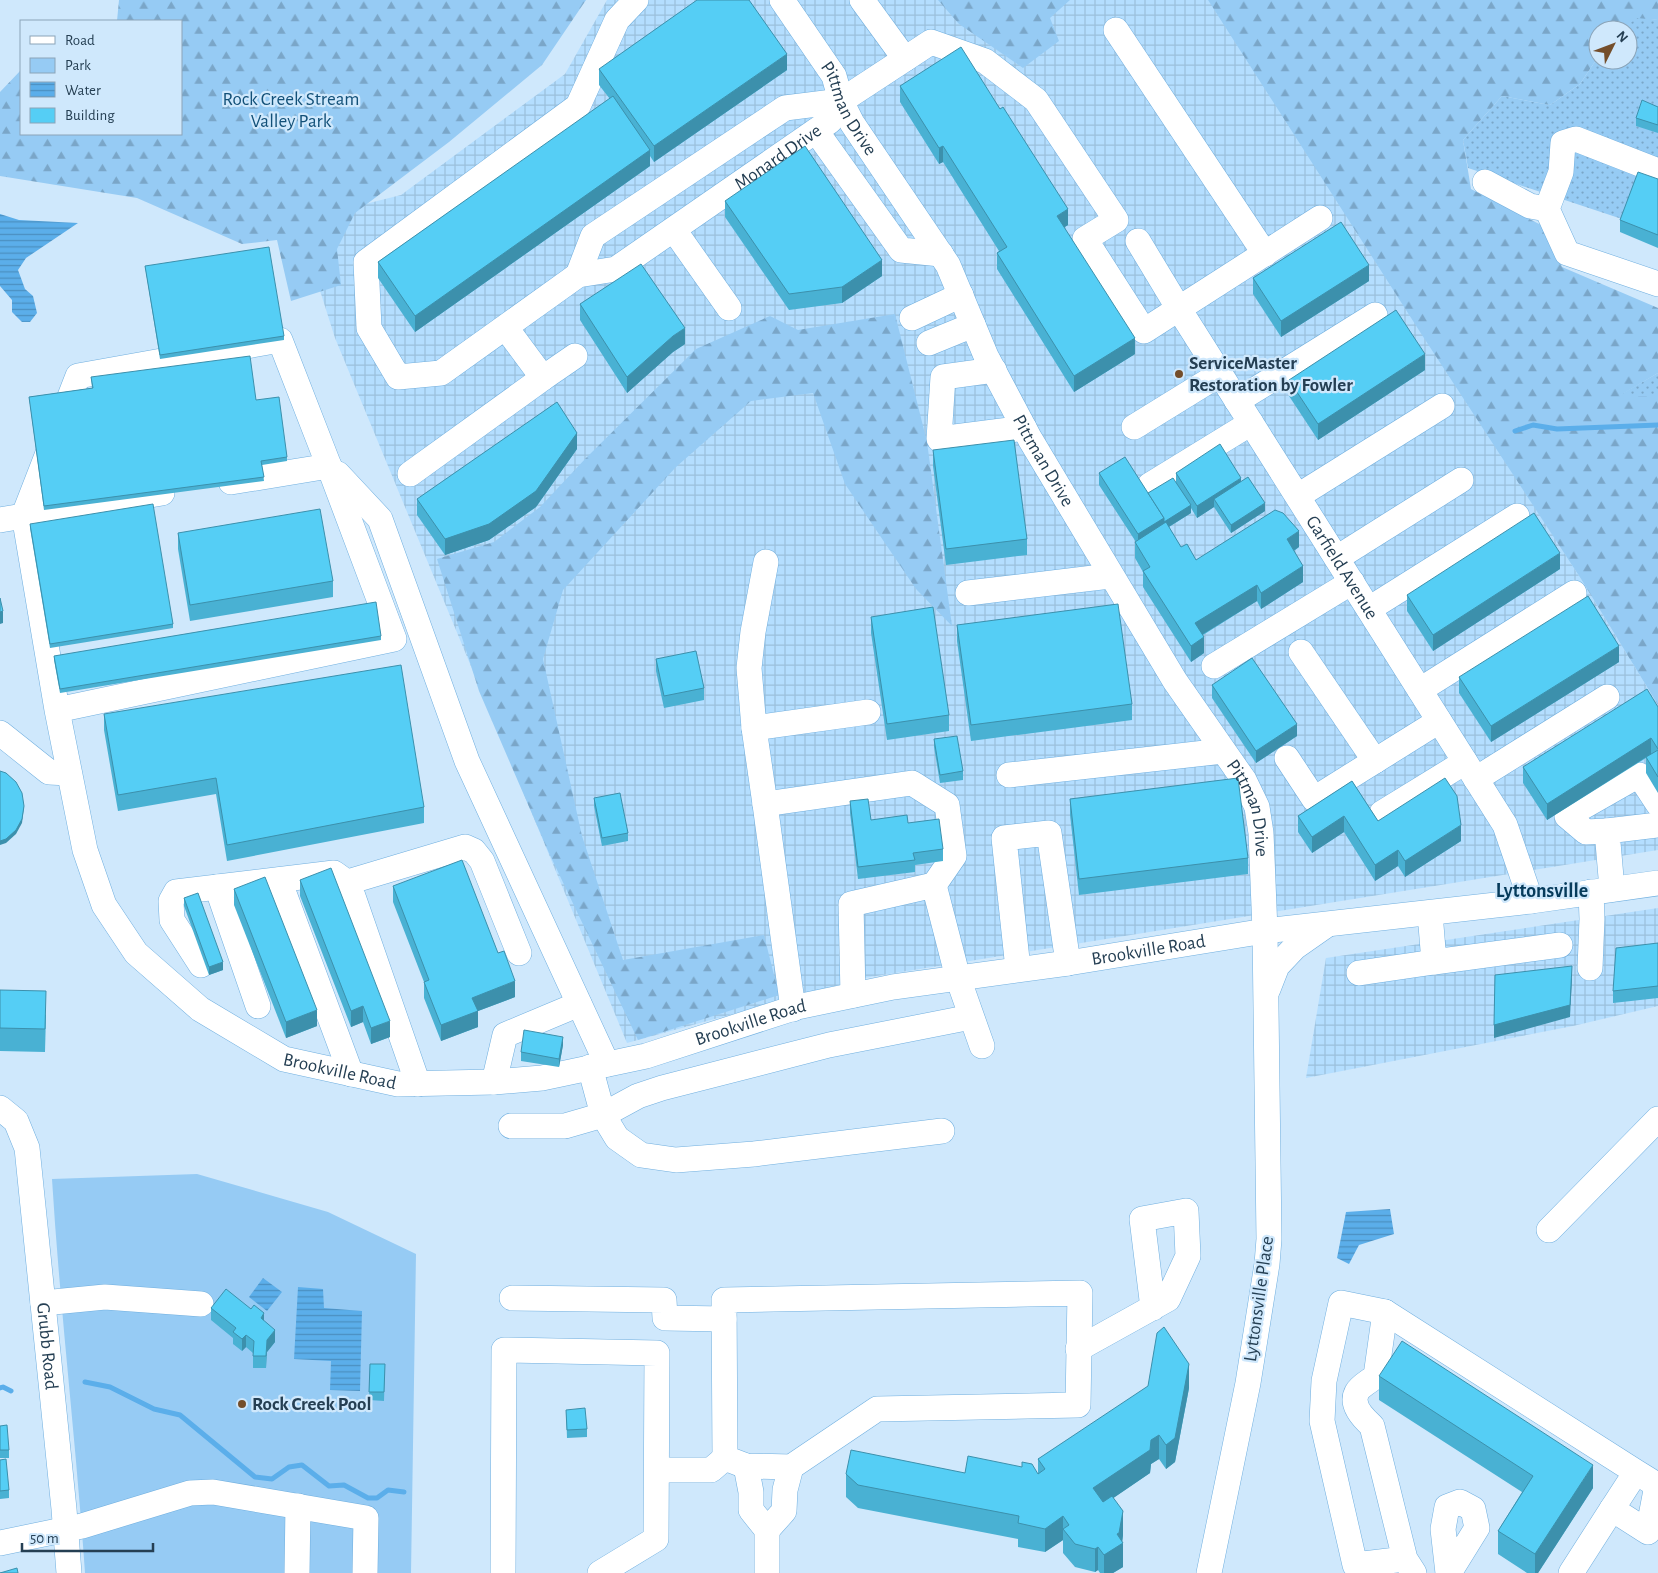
<svg xmlns="http://www.w3.org/2000/svg" width="1658" height="1573" viewBox="0 0 1658 1573" font-family="'Alegreya Sans',sans-serif">
  <defs>
    <pattern id="industrial-grid" width="8" height="8" patternUnits="userSpaceOnUse" patternTransform="scale(1.25)"><rect width="8" height="8" fill="#b4deff"/><path d="M0 4h8M4 0v8" fill="none" stroke="#9bc0dc"/></pattern>
    <pattern id="green-dots" width="8" height="8" patternUnits="userSpaceOnUse" patternTransform="scale(1.25)"><rect width="8" height="8" fill="#96cbf4"/><path d="M2 2h.1M6 6h.1" fill="none" stroke="#7aa6c8" stroke-width="1.8" stroke-linecap="round"/></pattern>
    <pattern id="forest-firs" width="22" height="20" patternUnits="userSpaceOnUse" patternTransform="scale(1.25)"><rect width="22" height="20" fill="#96cbf4"/><path d="M5 1l3.5 6h-7zM16 11l3.5 6h-7z" fill="#7aa6c8"/></pattern>
    <pattern id="water-rules" width="6" height="5" patternUnits="userSpaceOnUse" patternTransform="scale(1.25)"><rect width="6" height="5" fill="#5baeea"/><path d="M0 2.5h6" fill="none" stroke="#4b8fc0"/></pattern>
  </defs>
  <rect width="100%" height="100%" fill="#cfe8fc"/>
  <g fill="url(#industrial-grid)">
    <path d="M607,0H1209L1581,579L1658,705V850L864,978L627,1043L335,338L298,221L401,195L565,74Z"/>
    <path d="M1658,908V1006L1573,1026L1306,1078L1326,958Z"/>
  </g>
  <g fill="url(#green-dots)">
    <path d="M1637,17L1658,20V187L1622,219L1468,168L1463,140L1502,96L1550,105L1580,84L1598,57V60H1628V30H1621Z"/>
    <path d="M1658,373V396H1618Z"/>
  </g>
  <g fill="url(#forest-firs)">
    <path d="M119,0H586L542,65L449,142L355,213L337,249L341,285L291,301L277,240L242,244L137,198L0,176V92L21,70V134H181V21H117Z"/>
    <path d="M938,0H1070L1050,18L1059,41L1023,68L959,24Z"/>
    <path d="M1208,0H1658V20L1637,18L1621,30H1598V57L1580,84L1550,105L1502,96L1463,140L1471,189L1545,227L1562,267L1658,308V373L1619,396H1658V705L1581,579L1422,335Z"/>
    <path d="M895,314L927,442L952,626L916,589L845,484L813,393L751,401L676,467L563,590L543,659L582,836L623,960L764,935L779,995L638,1040L549,853L479,691L437,559L494,542L540,507L586,458L696,349L770,316L798,330Z"/>
  </g>
  <path fill="#96cbf4" d="M197,1174L328,1212L416,1254L411,1573H85C76,1441 60,1310 52,1179Z"/>
  <g fill="url(#water-rules)">
    <path d="M0,214L19,220L78,223L26,258L18,270L25,289L33,296L37,313L30,322H22L12,312V300L0,286Z"/>
    <path d="M1390,1209L1394,1234L1359,1245L1349,1264L1337,1258L1346,1212Z"/>
    <path d="M263,1278L282,1292L267,1311L249,1297Z"/>
    <path d="M298,1287L323,1289L324,1308L362,1311L360,1391L330,1390L331,1361L294,1359Z"/>
  </g>
  <g fill="none" stroke-linecap="round" stroke-linejoin="round">
    <g stroke="#5baeea" stroke-width="5">
      <path d="M1515,431L1533,425L1557,429L1658,425"/>
      <path d="M85,1382L110,1387L154,1409L180,1415L255,1477L272,1479L289,1467L302,1465L329,1486L344,1485L368,1498H377L388,1490L404,1492"/>
      <path d="M0,1388L3,1387L11,1391"/>
    </g>
    <g stroke="#70afdf" stroke-width="26">
      <g id="minor">
        <path id="s1" d="M636,0L617,20L578,106L366,262L369,328L398,377L441,373L578,275L616,269L830,121L841,101"/>
        <path id="s2" d="M782,0L834,76L841,101L852,123L948,265L986,356L1030,439L1175,681L1244,780L1257,807L1261,833L1265,931L1269,1239L1267,1264L1248,1383L1209,1573"/>
        <path d="M862,0L905,59"/>
        <path d="M1116,30L1265,254"/>
        <path d="M816,131L901,250L941,254"/>
        <path d="M1658,171L1576,139L1563,143L1561,172L1547,209L1567,253L1658,284"/>
        <path d="M1485,182L1530,206L1547,209"/>
        <path d="M674,230L729,308"/>
        <path id="s3" d="M1138,241L1179,309L1505,825L1531,901"/>
        <path d="M578,275L593,236L785,108L841,101L931,42L985,61L1036,100L1116,220L1085,239L1144,331L1320,218"/>
        <path d="M912,318L961,295"/>
        <path d="M929,343L973,325"/>
        <path d="M994,370L943,377L939,439L1024,428"/>
        <path d="M543,378L575,356"/>
        <path d="M1237,401L1375,315"/>
        <path d="M1134,427L1220,374"/>
        <path d="M338,474L380,519L467,761L607,1064"/>
        <path d="M410,474L543,378L506,328"/>
        <path d="M231,482L329,466"/>
        <path d="M1150,485L1251,423"/>
        <path d="M1298,496L1442,406"/>
        <path d="M0,520L162,493"/>
        <path d="M1337,558L1461,480"/>
        <path d="M968,593L1110,576"/>
        <path d="M1369,609L1517,516"/>
        <path d="M1301,652L1375,761"/>
        <path d="M1214,666L1352,582"/>
        <path d="M1420,690L1574,593"/>
        <path id="s4" d="M57,710L394,639L329,466L280,340L78,376L24,515L57,710L85,850L104,905L136,953L200,1009L284,1059L398,1084L494,1082L542,1078L646,1056L797,1007L893,987L1068,963L1265,931L1531,901L1658,883"/>
        <path d="M754,728L749,668L753,632L766,562"/>
        <path d="M0,733L49,772L69,773"/>
        <path d="M1287,758L1314,799L1439,721"/>
        <path d="M1009,775L1223,751"/>
        <path d="M1476,779L1607,697"/>
        <path d="M765,804L754,728L868,712"/>
        <path d="M1382,813L1465,762"/>
        <path d="M1607,831L1586,832L1567,816L1639,775L1658,804"/>
        <path d="M279,880L351,1074"/>
        <path d="M217,887L258,1006"/>
        <path d="M1612,889L1607,831L1658,825"/>
        <path d="M1430,913L1434,962L1560,945"/>
        <path d="M201,965L172,920L171,901L176,892L334,873L341,878"/>
        <path d="M1590,968L1592,919L1591,892"/>
        <path d="M1018,969L1004,838L1049,833L1068,963"/>
        <path d="M1359,973L1434,962"/>
        <path d="M1268,989L1277,966L1295,947L1325,926"/>
        <path d="M853,995L851,904L934,885L958,978L982,1046"/>
        <path d="M793,1009L765,804L912,783L947,805L954,856L934,885"/>
        <path d="M590,1067L603,1115L617,1138L641,1155L676,1160L754,1154L942,1131"/>
        <path d="M494,1082L505,1035L579,1004"/>
        <path d="M418,1084L348,882L465,847L474,851L482,861L519,953"/>
        <path id="s5" d="M0,1108L16,1121L27,1148L64,1509L69,1573"/>
        <path d="M511,1126H565L603,1115L638,1096L662,1088L829,1045L971,1017"/>
        <path d="M1549,1230L1658,1119"/>
        <path d="M1080,1293L1078,1405L877,1409L791,1467L746,1466L725,1458L724,1300Z"/>
        <path d="M512,1298L664,1300L665,1318L724,1319"/>
        <path d="M43,1303L105,1297L201,1304"/>
        <path d="M1385,1312L1636,1472L1657,1485L1648,1532L1612,1509L1636,1472"/>
        <path d="M1078,1349L1168,1299L1188,1256L1186,1211L1142,1219L1153,1308"/>
        <path d="M746,1466L751,1492V1510L767,1530V1573"/>
        <path d="M657,1470H711L725,1458"/>
        <path d="M767,1530L784,1511L785,1490L791,1467"/>
        <path d="M0,1543L82,1526L190,1493L213,1492L366,1518L365,1573"/>
        <path d="M1405,1559L1355,1565L1322,1421L1324,1381L1341,1303L1385,1312L1376,1376C1370,1381 1360,1386 1357,1392C1350,1405 1363,1418 1372,1426L1405,1559L1414,1573"/>
        <path d="M297,1573L298,1506"/>
        <path d="M503,1573L504,1350L657,1353L656,1539L600,1573"/>
        <path d="M1448,1573L1443,1529L1447,1507L1460,1502L1473,1509L1477,1528L1449,1573"/>
        <path d="M1571,1573L1612,1509"/>
      </g>
    </g>
    <use href="#minor" stroke="#fff" stroke-width="25"/>
  </g>
  <g fill="#49b1d3">
    <path d="M599,69L787,70L654,162L650,156V166L415,332L378,278V262L610,99L599,85Z"/>
    <path d="M900,86L1068,225L1064,227L1135,354L1074,392L997,269V253L999,251L943,162L939,164L900,102Z"/>
    <path d="M1658,107V133L1636,126V118Z"/>
    <path d="M1658,179V248L1620,232V220Z"/>
    <path d="M725,201L882,276L842,303L789,310L725,217Z"/>
    <path d="M145,266L284,336V340L160,359Z"/>
    <path d="M1253,278L1369,281L1281,337L1253,294Z"/>
    <path d="M580,304L685,344L673,352L627,393L580,320Z"/>
    <path d="M1425,370L1318,440L1289,396V380Z"/>
    <path d="M91,377L256,400L287,457V461L262,465L264,481L44,510L29,397L92,388Z"/>
    <path d="M577,449L536,507L489,540L445,555L417,515V499Z"/>
    <path d="M933,450L1027,539V555L946,565L933,466Z"/>
    <path d="M1099,473L1148,493L1176,482V473L1241,482L1265,511L1231,533L1214,507L1197,518L1191,508V513L1169,527L1181,547L1196,560L1299,547L1294,551L1303,582L1261,609L1257,601L1203,635L1204,653L1191,662L1143,587V572L1135,558V542H1136L1099,485Z"/>
    <path d="M30,524L173,624V628L50,648L30,528Z"/>
    <path d="M178,533L333,581V597L190,621L178,549Z"/>
    <path d="M1560,569L1433,651L1407,611V595Z"/>
    <path d="M871,617L949,715V731L887,740L871,633Z"/>
    <path d="M957,625L1132,704V720L971,741L957,641Z"/>
    <path d="M381,636V640L60,693L54,660V656Z"/>
    <path d="M656,659L704,688V700L664,708L656,671Z"/>
    <path d="M1619,662L1491,742L1459,693V677Z"/>
    <path d="M1212,685L1297,736L1256,763L1212,698Z"/>
    <path d="M1658,707V793L1646,773V758L1547,820L1523,783V767Z"/>
    <path d="M104,714L424,807V823L227,861L216,794L118,811L104,730Z"/>
    <path d="M934,739L963,771V780L940,783L934,747Z"/>
    <path d="M1352,781L1378,821L1461,841L1405,877L1398,866L1375,881L1344,832L1312,853L1298,832V816Z"/>
    <path d="M594,798L628,833V841L602,846L594,806Z"/>
    <path d="M1070,799L1248,858V874L1079,895L1070,815Z"/>
    <path d="M850,801L871,820L908,823L943,849V861L915,865V872L858,879L850,813Z"/>
    <path d="M300,880L390,1037L371,1044L363,1022L351,1027L300,896Z"/>
    <path d="M393,886L515,997L478,1011V1027L441,1041L424,998V982L393,902Z"/>
    <path d="M234,889L317,1026L286,1038L234,905Z"/>
    <path d="M184,898L223,970L209,975L184,906Z"/>
    <path d="M1658,943V998L1613,1003V991Z"/>
    <path d="M0,990L46,1015L45,1052L0,1051Z"/>
    <path d="M563,1045L559,1067L521,1061V1052Z"/>
    <path d="M211,1308L264,1321L275,1342L267,1352L266,1368H253V1353L246,1347L242,1351L233,1344V1338L211,1320Z"/>
    <path d="M370,1364H385L384,1401L369,1400Z"/>
    <path d="M1379,1376L1593,1488L1538,1573H1527L1498,1554V1531L1522,1492L1379,1400Z"/>
    <path d="M1189,1388L1175,1462L1166,1469L1159,1459L1151,1464L1150,1473L1113,1498L1123,1535L1122,1542L1123,1567L1113,1573H1100L1098,1570L1095,1572L1075,1567L1063,1553V1540L1045,1552L1018,1547V1539L858,1508L846,1497V1474L965,1473L1038,1474V1459Z"/>
    <path d="M566,1410L587,1429V1437L567,1438Z"/>
    <path d="M0,1426L9,1450V1458H0Z"/>
    <path d="M0,1460L9,1490V1498L0,1499Z"/>
  </g>
  <g fill="#3c90ac">
    <path d="M787,54V70L654,162V146Z"/>
    <path d="M943,146V162L939,164V148Z"/>
    <path d="M650,150V166L415,332V316Z"/>
    <path d="M1068,209V225L1057,232V216Z"/>
    <path d="M882,260V276L842,303V287Z"/>
    <path d="M1369,265V281L1281,337V321Z"/>
    <path d="M685,328V344L673,352L627,393V377L673,336Z"/>
    <path d="M1135,338V354L1074,392V376Z"/>
    <path d="M1425,354V370L1318,440V424Z"/>
    <path d="M577,433V449L536,507L489,540L445,555V539Z"/>
    <path d="M1241,478V490L1214,499V507L1197,518V506Z"/>
    <path d="M1265,503V511L1231,533V525Z"/>
    <path d="M1191,505V513L1138,546V534L1164,518Z"/>
    <path d="M1299,531V547L1287,555V539Z"/>
    <path d="M1560,553V569L1433,651V635Z"/>
    <path d="M1303,566V582L1261,609V593Z"/>
    <path d="M1257,585V601L1195,639V623Z"/>
    <path d="M3,611V623L0,624V612Z"/>
    <path d="M1204,637V653L1191,662V646Z"/>
    <path d="M1619,646V662L1491,742V726Z"/>
    <path d="M1297,724V736L1256,763V751Z"/>
    <path d="M1651,738V754L1547,820V804Z"/>
    <path d="M24,806L22,823L16,834L6,843L0,845V841Z"/>
    <path d="M1344,816V832L1312,853V837Z"/>
    <path d="M1461,825V841L1405,877V861Z"/>
    <path d="M1398,850V866L1375,881V865Z"/>
    <path d="M223,962V970L209,975V967Z"/>
    <path d="M1572,978L1570,1017L1494,1038V1025Z"/>
    <path d="M515,981V997L478,1011V1027L441,1041V1025L472,998Z"/>
    <path d="M363,1006V1022L351,1027V1011Z"/>
    <path d="M317,1010V1026L286,1038V1022Z"/>
    <path d="M390,1021V1037L371,1044V1028Z"/>
    <path d="M563,1037V1045L559,1067V1059Z"/>
    <path d="M264,1313V1325L261,1318Z"/>
    <path d="M275,1330V1342L267,1352L266,1368L267,1340Z"/>
    <path d="M246,1335V1347L242,1351V1339Z"/>
    <path d="M1189,1364V1388L1175,1462L1166,1469V1445Z"/>
    <path d="M1159,1435V1459L1151,1464L1150,1473L1093,1512V1488L1151,1440Z"/>
    <path d="M1593,1465V1488L1538,1573H1535V1554Z"/>
    <path d="M1123,1511V1535L1122,1544L1123,1543V1567L1113,1573H1104V1555L1117,1534Z"/>
    <path d="M1063,1516V1540L1045,1552V1529Z"/>
    <path d="M1098,1547V1570L1095,1572V1549Z"/>
  </g>
  <g fill="#55cef5" stroke="#3c90ac">
    <path d="M697,0H749L787,54L654,146L599,69Z"/>
    <path d="M961,47L1000,109L1003,107L1068,209L1057,216L1135,338L1074,376L997,253L1007,247L943,146L939,148L900,86Z"/>
    <path d="M613,96L650,150L415,316L378,262Z"/>
    <path d="M1642,100L1658,107V125L1636,118Z"/>
    <path d="M805,146L882,260L842,287L789,294L725,201Z"/>
    <path d="M1638,172L1658,179V235L1620,220Z"/>
    <path d="M1341,222L1369,265L1281,321L1253,278Z"/>
    <path d="M269,247L284,336L160,355L145,266Z"/>
    <path d="M641,264L685,328L673,336L627,377L580,304Z"/>
    <path d="M1396,310L1425,354L1318,424L1289,380Z"/>
    <path d="M250,356L256,400L279,397L287,457L261,461L264,477L44,506L29,397L93,388L91,377Z"/>
    <path d="M557,402L577,433L536,491L489,524L445,539L417,499Z"/>
    <path d="M1014,440L1027,539L946,549L933,450Z"/>
    <path d="M1220,444L1241,478L1197,506L1176,473Z"/>
    <path d="M1125,457L1164,518L1138,534L1099,473Z"/>
    <path d="M1248,477L1265,503L1231,525L1214,499Z"/>
    <path d="M1173,478L1191,505L1164,522V518L1148,493Z"/>
    <path d="M153,504L173,624L50,644L30,524Z"/>
    <path d="M320,509L333,581L190,605L178,533Z"/>
    <path d="M1275,510L1283,513L1299,531L1287,539L1303,566L1261,593L1257,585L1195,623L1204,637L1191,646L1143,571L1150,567L1135,542L1166,522L1181,547L1187,544L1196,560Z"/>
    <path d="M1534,513L1560,553L1433,635L1407,595Z"/>
    <path d="M1588,596L1619,646L1491,726L1459,677Z"/>
    <path d="M0,598L3,611L0,612Z"/>
    <path d="M376,602L381,636L60,689L54,656Z"/>
    <path d="M1118,604L1132,704L971,725L957,625Z"/>
    <path d="M933,607L949,715L887,724L871,617Z"/>
    <path d="M696,651L704,688L664,696L656,659Z"/>
    <path d="M1252,658L1297,724L1256,751L1212,685Z"/>
    <path d="M401,665L424,807L227,845L216,778L118,795L104,714Z"/>
    <path d="M1647,689L1658,707V749L1651,738L1547,804L1523,767Z"/>
    <path d="M957,736L963,771L940,775L934,739Z"/>
    <path d="M1658,750V777L1646,757Z"/>
    <path d="M0,771L6,773L16,782L22,793L24,806L22,819L16,830L6,839L0,841Z"/>
    <path d="M1238,778L1248,858L1079,879L1070,799Z"/>
    <path d="M1445,778L1457,796L1461,825L1405,861L1398,850L1375,865L1344,816L1312,837L1298,816L1352,781L1378,821Z"/>
    <path d="M620,793L628,833L602,838L594,798Z"/>
    <path d="M868,799L871,820L907,815L908,823L939,819L943,849L913,853L915,860L858,867L850,801Z"/>
    <path d="M462,860L498,953L504,951L515,981L472,998L478,1011L441,1025L424,982L429,980L393,886Z"/>
    <path d="M331,868L390,1021L371,1028L363,1006L351,1011L300,880Z"/>
    <path d="M265,877L317,1010L286,1022L234,889Z"/>
    <path d="M198,893L223,962L209,967L184,898Z"/>
    <path d="M1658,943V986L1613,991L1616,948Z"/>
    <path d="M1572,966L1570,1005L1494,1025L1495,975Z"/>
    <path d="M0,990L46,991L45,1029L0,1028Z"/>
    <path d="M524,1030L563,1037L559,1059L521,1052Z"/>
    <path d="M226,1289L251,1309L254,1305L264,1313L261,1318L275,1330L267,1340L266,1356H253L254,1341L246,1335L242,1339L233,1332L236,1328L211,1308Z"/>
    <path d="M1164,1327L1189,1364L1175,1438L1166,1445L1159,1435L1151,1440L1150,1450L1093,1488L1103,1502L1112,1496L1123,1511L1119,1533L1117,1534L1123,1543L1104,1555L1098,1547L1095,1549L1075,1544L1063,1529L1069,1525L1063,1516L1045,1529L1018,1523L1019,1516L858,1485L846,1474L851,1450L965,1473L968,1456L1022,1467V1462L1032,1464L1038,1474L1045,1469L1038,1459L1148,1386L1157,1333Z"/>
    <path d="M1402,1341L1593,1465L1535,1554L1498,1531L1533,1476L1379,1376Z"/>
    <path d="M370,1364H385L384,1392H369Z"/>
    <path d="M585,1408L587,1429L567,1430L566,1410Z"/>
    <path d="M7,1425L9,1450H0V1426Z"/>
    <path d="M6,1459L9,1490L0,1491V1460Z"/>
    <path d="M17,1568L18,1573H0Z"/>
  </g>
  <g fill="#744e2b" stroke="#cfe8fc" stroke-width="2">
    <circle cx="1179" cy="374" r="5"/>
    <circle cx="242" cy="1404" r="5"/>
  </g>
  <g text-anchor="middle" dominant-baseline="central" stroke-width="4.5" stroke-linejoin="round" paint-order="stroke">
    <g font-size="19" fill="#125078" stroke="#cfe8fc">
      <text x="291" y="99">Rock Creek Stream<tspan x="291" dy="22">Valley Park</tspan></text>
    </g>
    <g font-size="19" fill="#253f53" stroke="#cfe8fc">
      <text stroke="none"><textPath href="#s2" startOffset="128">Pittman Drive</textPath></text>
      <text stroke="none"><textPath href="#s1" startOffset="955">Monard Drive</textPath></text>
      <text stroke="none"><textPath href="#s2" startOffset="532">Pittman Drive</textPath></text>
      <text stroke="none"><textPath href="#s3" startOffset="385">Garfield Avenue</textPath></text>
      <text stroke="none"><textPath href="#s2" startOffset="938">Pittman Drive</textPath></text>
      <text stroke="none"><textPath href="#s4" startOffset="2540">Brookville Road</textPath></text>
      <text stroke="none"><textPath href="#s4" startOffset="2135">Brookville Road</textPath></text>
      <text stroke="none"><textPath href="#s4" startOffset="1715">Brookville Road</textPath></text>
      <text transform="translate(1259 1299) rotate(-82)">Lyttonsville Place</text>
      <text stroke="none"><textPath href="#s5" startOffset="249">Grubb Road</textPath></text>
    </g>
    <g font-size="19" font-weight="bold" fill="#253f53" stroke="#cfe8fc" text-anchor="start">
      <text x="1189" y="363">ServiceMaster<tspan x="1189" dy="22">Restoration by Fowler</tspan></text>
      <text x="252" y="1404">Rock Creek Pool</text>
    </g>
    <g font-size="20" font-weight="bold" fill="#063b5b" stroke="#cfe8fc">
      <text x="1542" y="891">Lyttonsville</text>
    </g>
  </g>
  <rect x="20" y="20" width="162" height="115" fill="#cfe8fc" stroke="#8ba4b8"/>
  <rect x="30" y="36" width="25" height="8" fill="#ffffff" stroke="#8ba4b8"/>
  <text x="65" y="45" font-size="15" fill="#253f53">Road</text>
  <rect x="30" y="58" width="25" height="15" fill="#96cbf4" stroke="#8ba4b8"/>
  <text x="65" y="70" font-size="15" fill="#253f53">Park</text>
  <rect x="30" y="82" width="25" height="15" fill="url(#water-rules)" stroke="#8ba4b8"/>
  <text x="65" y="95" font-size="15" fill="#253f53">Water</text>
  <rect x="30" y="108" width="25" height="15" fill="#55cef5" stroke="#8ba4b8"/>
  <text x="65" y="120" font-size="15" fill="#253f53">Building</text>
  <g transform="translate(1613 45) rotate(48)"><circle r="24" fill="#cfe8fc" stroke="#8ba4b8"/>
  <path d="M0-4L9 19L0 12L-9 19Z" fill="#744e2b"/>
  <text y="-8" font-size="14" font-weight="bold" text-anchor="middle" fill="#253f53">N</text>
  </g>
  <path d="M22 1543v8h131v-8" fill="none" stroke="#253f53" stroke-width="2.5"/>
  <text x="30" y="1543" font-size="15" fill="#253f53" stroke="#cfe8fc" stroke-width="4" paint-order="stroke">50 m</text>
</svg>
